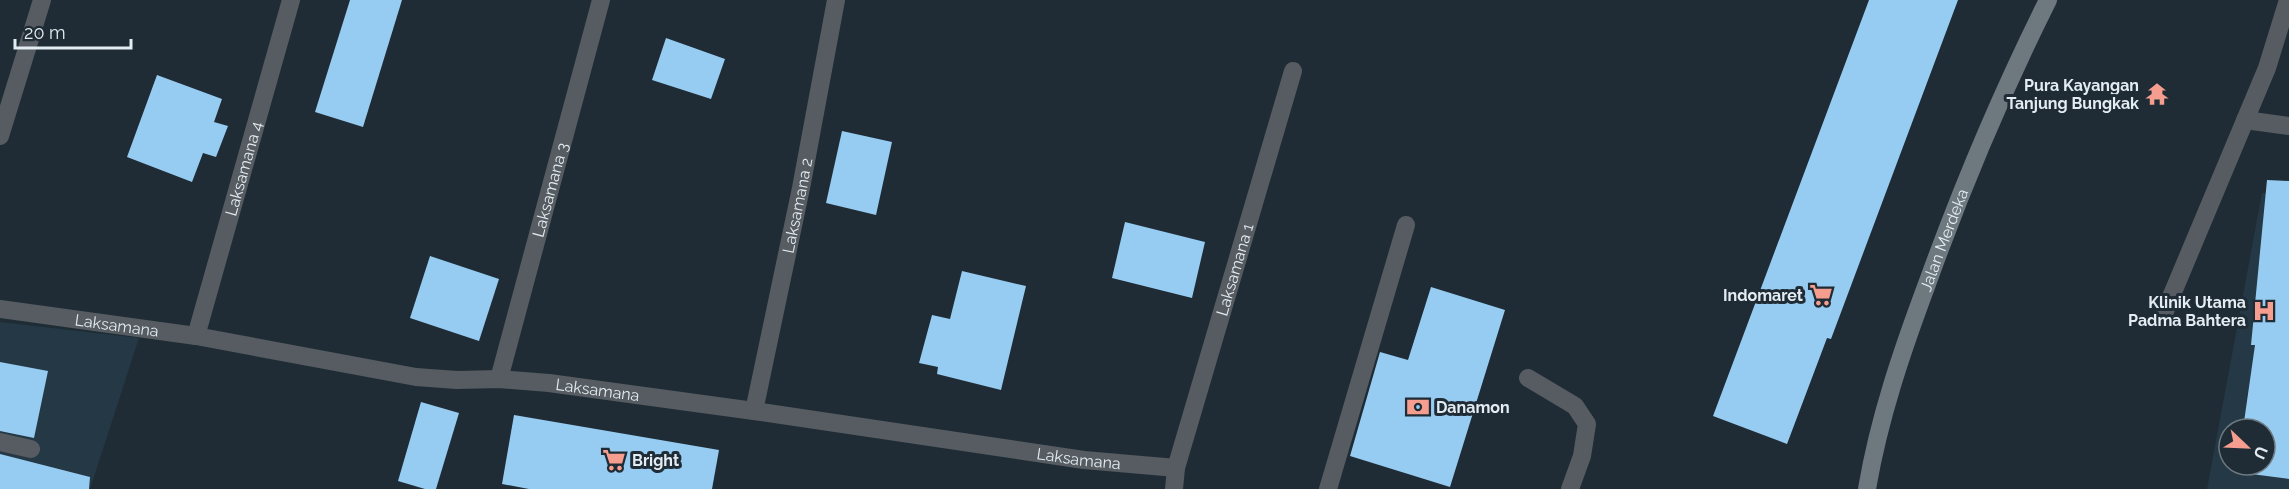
<svg xmlns="http://www.w3.org/2000/svg" width="2289" height="489" viewBox="0 0 2289 489" font-family="Raleway,sans-serif">
  <rect width="100%" height="100%" fill="#1f2c35"/>
  <g fill="#253845" fill-rule="evenodd">
    <path d="M2262,193H2289V489H2207ZM2229,429H2265V465H2229Z"/>
    <path d="M0,322L139,338L90,489H0Z"/>
  </g>
  <g fill="#97ccf2">
    <path d="M350,0H402L363,127L315,112Z"/>
    <path d="M1869,0H1958L1831,339L1827,338L1787,444L1713,416Z"/>
    <path d="M666,38L725,59L711,99L652,80Z"/>
    <path d="M157,75L222,99L214,122L228,126L216,157L203,153L192,182L127,157Z"/>
    <path d="M842,131L892,142L876,215L826,203Z"/>
    <path d="M2267,180L2289,181V479L2236,472L2237,465H2265V429H2243L2255,345H2251Z"/>
    <path d="M1125,222L1205,242L1192,298L1112,278Z"/>
    <path d="M430,256L499,279L479,341L410,318Z"/>
    <path d="M962,271L1026,286L1001,390L937,374L938,367L919,363L932,315L950,319Z"/>
    <path d="M1431,287L1505,310L1450,487L1350,456L1380,352L1408,360Z"/>
    <path d="M0,362L48,371L34,438L0,431Z"/>
    <path d="M421,402L459,413L436,489H425L398,481Z"/>
    <path d="M514,415L719,450L712,489H529L502,484Z"/>
    <path d="M0,454L90,477L89,489H0Z"/>
  </g>
  <g fill="none" stroke-linecap="round" stroke-linejoin="round">
    <g stroke="#565c61" stroke-width="18">
      <path d="M2245,120L2289,126"/>
      <path d="M2163,316L2267,68L2288,0"/>
      <path d="M1528,378L1575,406L1587,424L1582,456L1570,489"/>
      <path d="M0,442L31,449"/>
      <path d="M1328,489L1406,225"/>
    </g>
    <g stroke="#565c61" stroke-width="18">
      <path d="M0,136L42,0"/>
      <path id="s1" d="M0,309L196,336L416,377L457,380L499,379L549,383L754,411L1084,460L1176,468"/>
      <path id="s2" d="M196,336L291,0"/>
      <path id="s3" d="M499,379L601,0"/>
      <path id="s4" d="M754,411L801,188L836,0"/>
      <path id="s5" d="M1174,489L1176,468L1293,71"/>
    </g>
    <path stroke="#6e787f" stroke-width="18" id="s6" d="M1867,489C1879,418 1902,351 1927,284C1962,187 2002,92 2048,0"/>
  </g>
  <defs>
    <g id="temple-bare" transform="scale(1.8)"><path d="M0-6L5-2H3V0L6.5 2.5H4V6H1.5V3h-3V6H-4V2.5H-6.5L-3 0V-2H-5Z" fill="#f59d8e" stroke="#1f2c35" stroke-width="2.5" paint-order="stroke"/></g>
    <g id="supermarket-bare" transform="scale(1.8)"><path d="M-6-5.5h2.5l.6 2H6L4.5 2H-2.5L-4.4-4H-6ZM-1.5 3.2a1.3 1.3 0 1 0 .1 0ZM3 3.2a1.3 1.3 0 1 0 .1 0Z" fill="#f59d8e" stroke="#1f2c35" stroke-width="2.5" paint-order="stroke"/></g>
    <g id="hospital-bare" transform="scale(1.8)"><path d="M-5-5h3v3.5h4V-5h3V5h-3V1.5h-4V5h-3Z" fill="#f59d8e" stroke="#1f2c35" stroke-width="2.5" paint-order="stroke"/></g>
    <g id="bank-bare" transform="scale(1.8)"><path d="M-6-4H6V4H-6ZM0-2.3a2.3 2.3 0 1 0 0 4.6a2.3 2.3 0 1 0 0-4.6Z" fill="#f59d8e" stroke="#1f2c35" stroke-width="2.5" paint-order="stroke"/></g>
  </defs>
  <g fill-rule="evenodd">
    <use href="#temple-bare" x="2157" y="94"/>
    <use href="#supermarket-bare" x="1821" y="295"/>
    <use href="#hospital-bare" x="2264" y="311"/>
    <use href="#bank-bare" x="1418" y="407"/>
    <use href="#supermarket-bare" x="614" y="460"/>
  </g>
  <g text-anchor="middle" dominant-baseline="central" stroke-width="6" stroke-linejoin="round" paint-order="stroke">
    <g font-size="16" font-weight="bold" fill="#e3ecf2" stroke="#1f2c35" text-anchor="end">
      <text x="2139" y="85">Pura Kayangan<tspan x="2139" dy="18">Tanjung Bungkak</tspan></text>
      <text x="1803" y="295">Indomaret</text>
      <text x="2246" y="302">Klinik Utama<tspan x="2246" dy="18">Padma Bahtera</tspan></text>
      <text x="1436" y="407" text-anchor="start">Danamon</text>
      <text x="632" y="460" text-anchor="start">Bright</text>
    </g>
    <g font-size="16" fill="#e3ecf2" stroke="#1f2c35">
      <text stroke="none"><textPath href="#s2" startOffset="174">Laksamana 4</textPath></text>
      <text stroke="none"><textPath href="#s3" startOffset="196">Laksamana 3</textPath></text>
      <text stroke="none"><textPath href="#s4" startOffset="210">Laksamana 2</textPath></text>
      <text stroke="none"><textPath href="#s6" startOffset="261">Jalan Merdeka</textPath></text>
      <text stroke="none"><textPath href="#s5" startOffset="228">Laksamana 1</textPath></text>
      <text stroke="none"><textPath href="#s1" startOffset="118">Laksamana</textPath></text>
      <text stroke="none"><textPath href="#s1" startOffset="604">Laksamana</textPath></text>
      <text stroke="none"><textPath href="#s1" startOffset="1090">Laksamana</textPath></text>
    </g>
  </g>
  <g transform="translate(2247 447) rotate(113)"><circle r="28" fill="#1f2c35" stroke="#6d7981" stroke-width="1.5"/>
  <path d="M0-4.5L10 22L0 15L-10 22Z" fill="#f59d8e"/>
  <text y="-9" font-size="16" font-weight="bold" text-anchor="middle" fill="#e3ecf2">U</text>
  </g>
  <path d="M15 39v9h116v-9" fill="none" stroke="#e3ecf2" stroke-width="3"/>
  <text x="24" y="39" font-size="18" fill="#e3ecf2" stroke="#1f2c35" stroke-width="4.5" paint-order="stroke">20 m</text>
</svg>
